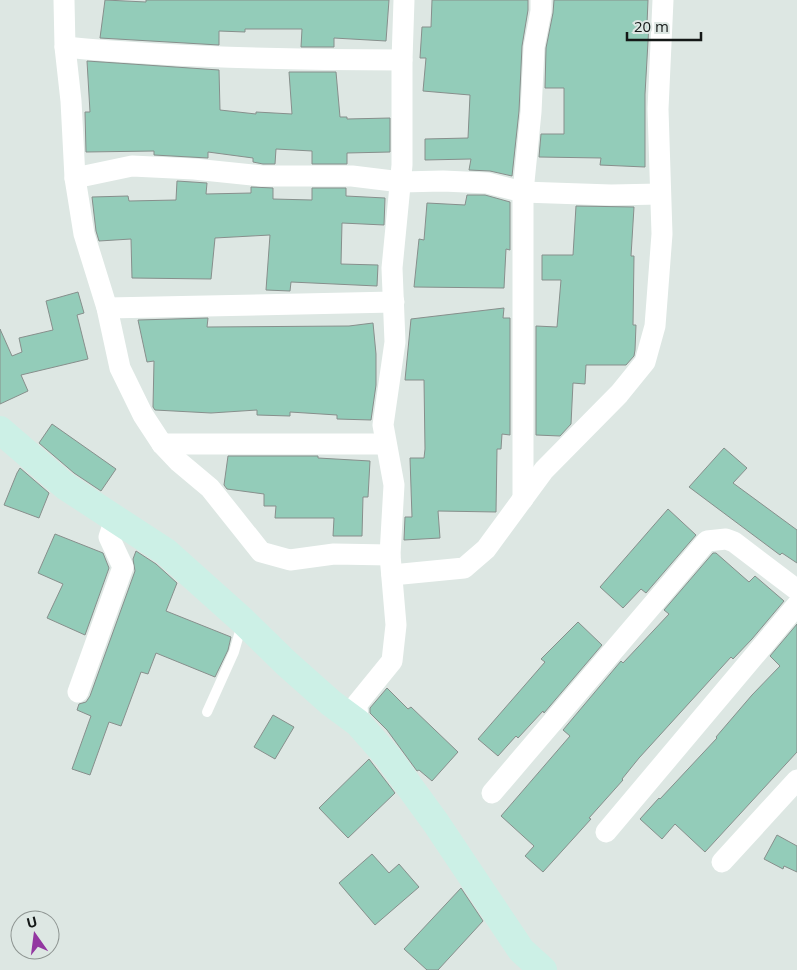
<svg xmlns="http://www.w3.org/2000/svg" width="797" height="970" viewBox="0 0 797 970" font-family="'Open Sans',sans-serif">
  <rect width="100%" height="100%" fill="#dde7e3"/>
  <g fill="#93ccb9" stroke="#878f8c">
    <path d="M105,0L146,2V0H389L386,41L334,38V47H301L302,29H245V32L219,31V45L100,38Z"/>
    <path d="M432,0H528V10L522,46L519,111L512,176L490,171L469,170L471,159L425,160V139L468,138L470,95L423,91L426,58H420L422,27H431Z"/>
    <path d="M554,0H648L647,24H649L645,94V167L600,165L601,158L539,157L541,134H564V88H545L546,48L553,13Z"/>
    <path d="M87,61L219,70L220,110L256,114V112L292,114L289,72H336L340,117H347V119L390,118V152L347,153V164H312V151L276,149L275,164H263L253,162V158L208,152V158L154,155V151L86,152L85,112H90Z"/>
    <path d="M177,181L207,183L206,194L251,193V187L273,188V199L312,200V188H346V196L385,198L384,225L342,223L341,264L378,265L377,286L291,282L290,291L266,290L270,235L215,238L211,279L132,278L131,239L99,241L96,231L92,197L128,196L129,201L176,200Z"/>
    <path d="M467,195H485L510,202V250L506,249L504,288L414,287L419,239L424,240L427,203L465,205Z"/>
    <path d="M576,206L634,207L631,256H634L633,325H636L635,350L634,356L626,365H586L585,384L573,383L571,424L560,436L536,435V326L557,327L561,280H542V255H573Z"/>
    <path d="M78,292L84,313L77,315L88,359L21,375L28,391L0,404V329L12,356L22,352L19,338L53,330L46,301Z"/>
    <path d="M504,308L503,318H510V435L502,434L501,449H497L496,512L438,511L440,538L404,540L405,517H412L410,458H424L425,449L424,380H405L411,319Z"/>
    <path d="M208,318L207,327L349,326L373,323L376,354V385L371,420L337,419V415L290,412V416L257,415V410L211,413L155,410L153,407L154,361L147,362L138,320Z"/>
    <path d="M52,424L116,469L101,491L74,473L39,443Z"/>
    <path d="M724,448L747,468L733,483L797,530V563L782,553L780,555L689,487Z"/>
    <path d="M228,456H318V458L370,461L368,497H363L362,536H333L334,518H275L276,506H264V494L227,489L224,485Z"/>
    <path d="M20,468L49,493L39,518L4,505L17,473Z"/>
    <path d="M668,509L696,535L646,593L641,589L623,608L600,587Z"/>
    <path d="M55,534L103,553L109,568L85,635L47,618L63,584L38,573Z"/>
    <path d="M136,551L156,564L177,583L166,611L231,637L228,650L215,677L156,653L148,674L141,672L121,726L109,722L90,775L72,769L91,716L77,710L79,704L86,702L90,696L135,571L133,559Z"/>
    <path d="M713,553H716L749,582L755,576L784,601L752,639L733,659L731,657L639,758L622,779L623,780L589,818L591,819L543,872L525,856L534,846L501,816L570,736L563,730L621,661L623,663L669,614L664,610Z"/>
    <path d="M578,622L602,645L544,713L543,711L518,738L516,736L498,756L478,739L545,662L541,659Z"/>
    <path d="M797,624V752L705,852L675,824L662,839L640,819L659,798L660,799L717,738L716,737L752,695L780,666L770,656Z"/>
    <path d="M387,688L408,709L411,707L458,752L432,781L419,770L417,771L387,730L370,713V708Z"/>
    <path d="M273,715L294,727L275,759L254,747Z"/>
    <path d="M369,759L395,793L348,838L319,808Z"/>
    <path d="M777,835L797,846V872L784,866L783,869L764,859Z"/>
    <path d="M372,854L389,873L399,864L419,887L375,925L339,883Z"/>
    <path d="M461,888L483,921L438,970H427L404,949Z"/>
  </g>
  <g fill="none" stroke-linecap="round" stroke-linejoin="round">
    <path stroke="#fff" stroke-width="10" d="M207,712L234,652L242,624"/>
    <g stroke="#fff" stroke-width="21">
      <path d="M64,0L65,47L71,101L75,178L84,234L107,308L120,368L143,415L162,444L179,462L210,488L261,552L290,560L334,554L390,555"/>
      <path d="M65,47C177,58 290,60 402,60"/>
      <path d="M75,178L132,166L194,169L262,176H352L401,182L443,181L487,183L523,192L611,195L660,194"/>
      <path d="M107,308L394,302"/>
      <path d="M162,444H385"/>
      <path d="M523,499V192L531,112L534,47L541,11V0"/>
      <path d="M392,575L464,568L486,549L544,470L619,394L645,362L655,326L662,234L658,109L663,0"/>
      <path d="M78,692L123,567L109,537L115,519"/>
      <path d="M358,723L357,704L392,661L396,625L390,555L394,485L383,425L395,342L392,268L402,165V60L404,0"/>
      <path d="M492,793L707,541L726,539L734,542L797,590"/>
      <path d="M606,832L797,605"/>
      <path d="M722,862L797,780"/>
    </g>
    <path stroke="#ccf0e6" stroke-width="28" d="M0,430L65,486L166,552L243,621L286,663L331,703L358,723L388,757L436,823L521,950L543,970"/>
  </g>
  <g transform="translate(35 935) rotate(346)"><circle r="24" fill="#dde7e3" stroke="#8d9491"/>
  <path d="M0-4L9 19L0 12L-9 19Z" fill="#9337a1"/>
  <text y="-8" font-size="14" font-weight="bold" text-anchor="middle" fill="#141817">U</text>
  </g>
  <path d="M627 32v8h74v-8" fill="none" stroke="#141817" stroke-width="2.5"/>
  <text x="634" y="32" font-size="15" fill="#141817" stroke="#dde7e3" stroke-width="4" paint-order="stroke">20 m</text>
</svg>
